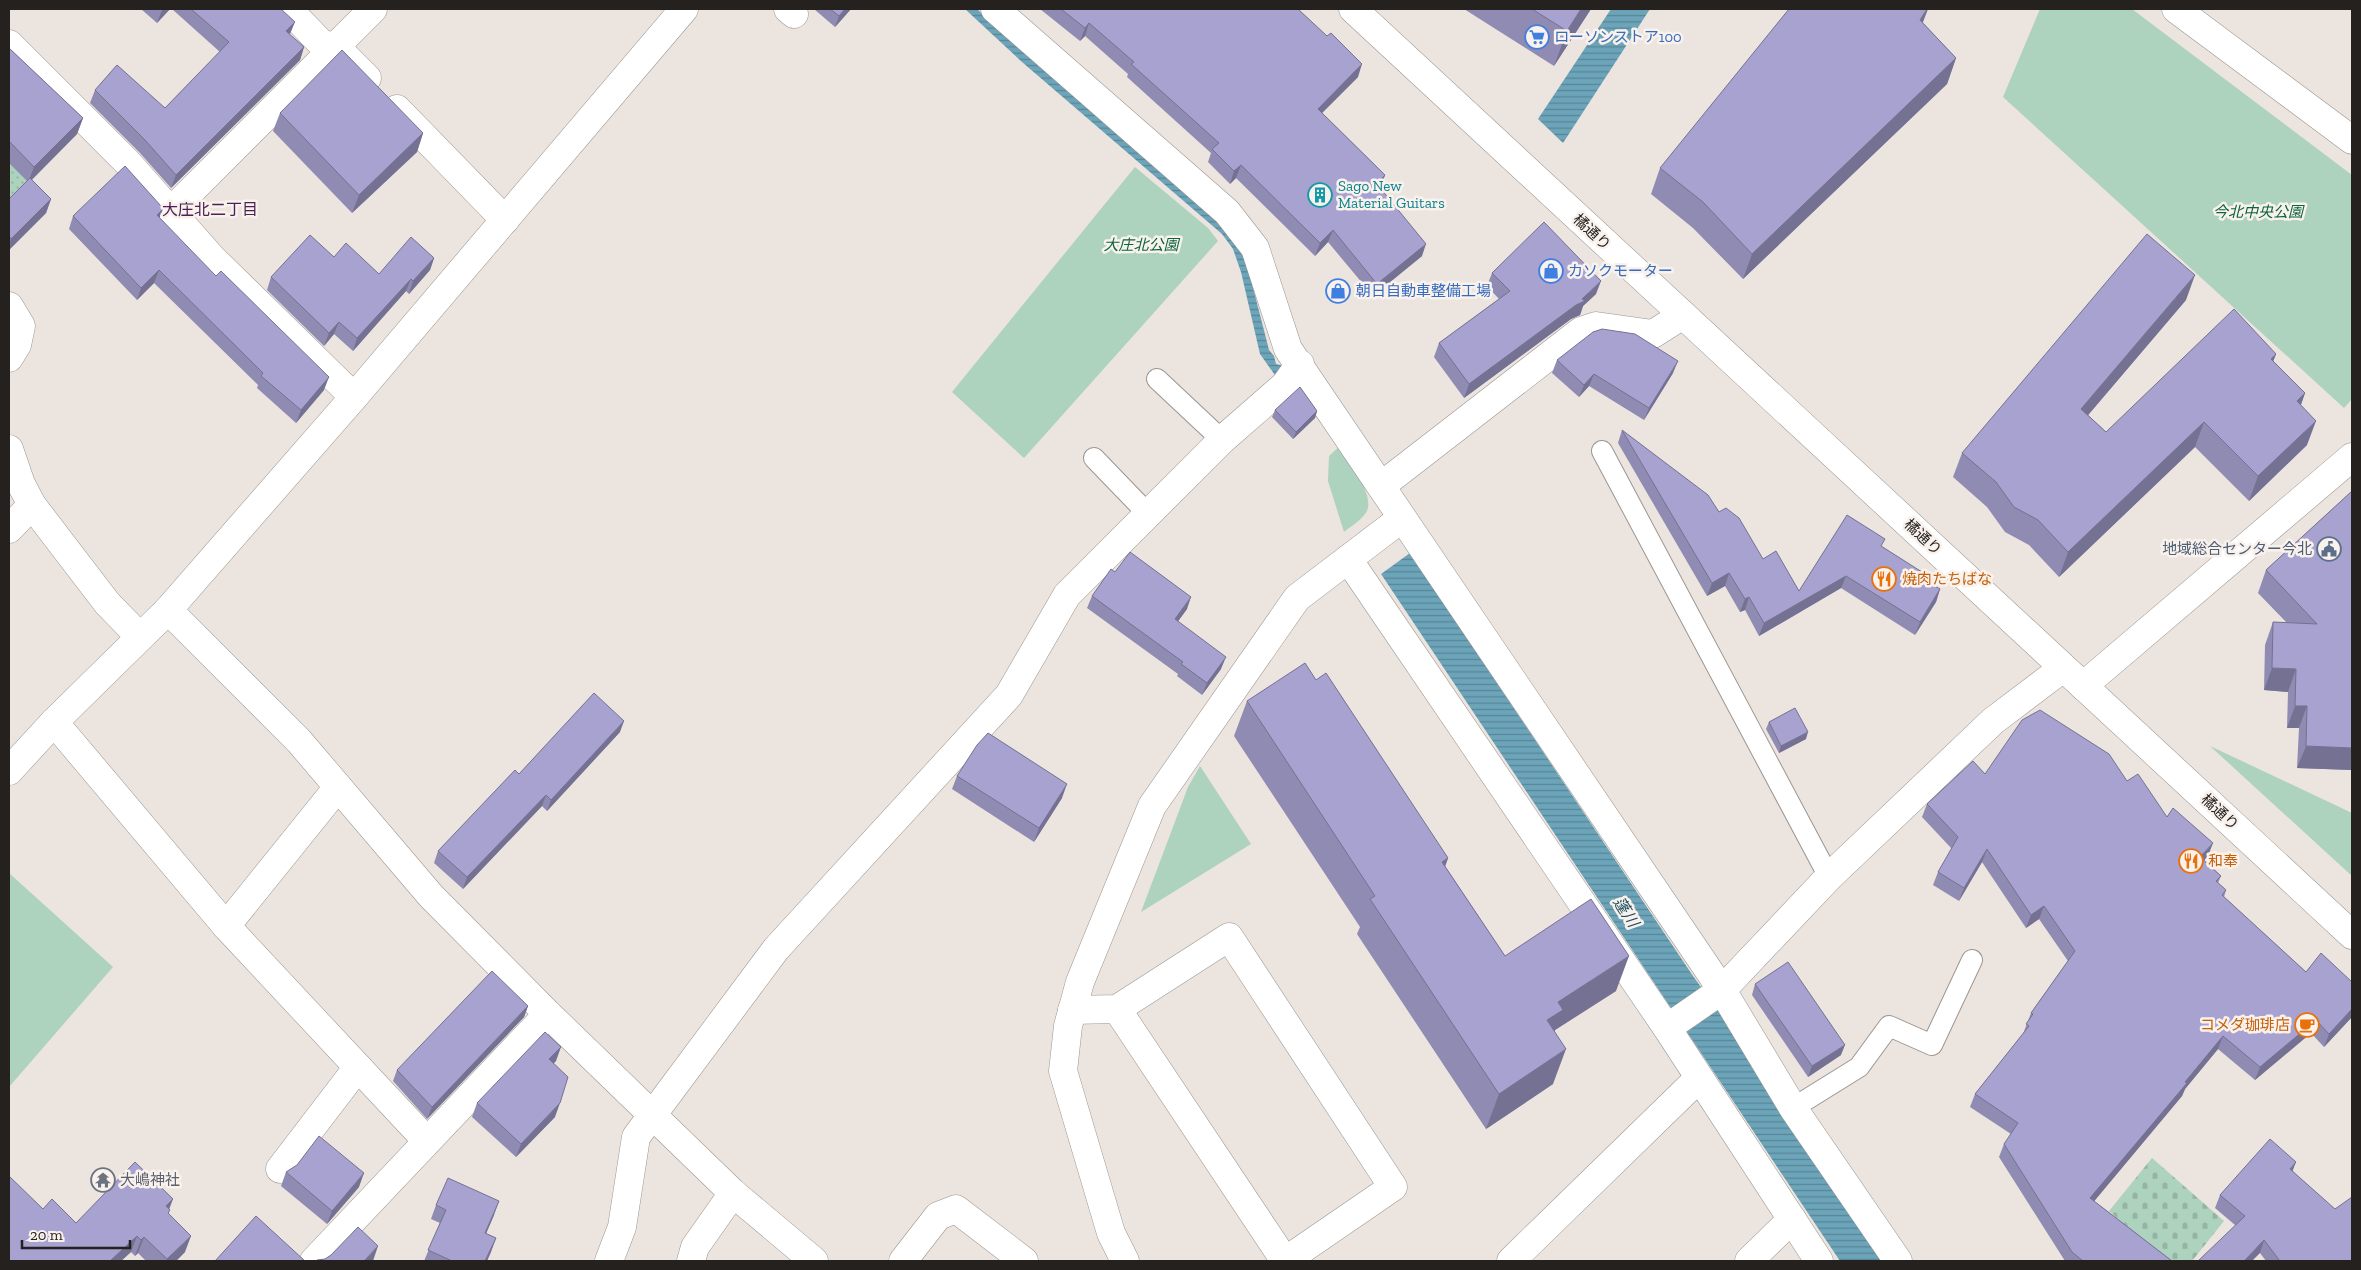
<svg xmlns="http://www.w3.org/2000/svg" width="2361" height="1270" viewBox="0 0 2361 1270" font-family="'Zilla Slab','Noto Sans JP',serif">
  <defs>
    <pattern id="cemetery-stones" width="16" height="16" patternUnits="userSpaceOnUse" patternTransform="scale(1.25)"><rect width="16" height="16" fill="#add2bd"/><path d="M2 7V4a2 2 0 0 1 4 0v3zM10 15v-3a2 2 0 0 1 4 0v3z" fill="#95b4a2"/></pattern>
    <pattern id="garden-dots" width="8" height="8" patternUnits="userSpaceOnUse" patternTransform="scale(1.25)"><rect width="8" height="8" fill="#add2bd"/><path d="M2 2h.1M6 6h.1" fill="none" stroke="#95b4a2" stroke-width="1.8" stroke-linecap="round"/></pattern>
    <pattern id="water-rules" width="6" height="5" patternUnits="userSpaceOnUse" patternTransform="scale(1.25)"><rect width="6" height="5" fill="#6ca4b9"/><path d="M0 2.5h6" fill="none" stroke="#598596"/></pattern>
  </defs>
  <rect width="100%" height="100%" fill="#ece4de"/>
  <path fill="url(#cemetery-stones)" d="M2152,1158L2224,1221L2192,1261H2165L2109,1211Z"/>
  <g fill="#add2bd">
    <path d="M2040,9H2132L2352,175V399L2344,408L2003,97Z"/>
    <path d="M1135,167L1208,228L1218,241L1024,458L952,392Z"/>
    <path d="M1340,446C1349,460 1378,499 1365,514C1360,521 1350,527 1344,532L1328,481L1329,456Z"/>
    <path d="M2210,746L2352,813V876Z"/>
    <path d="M1200,766L1251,844L1141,912L1188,787Z"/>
    <path d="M9,873L113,967L9,1087Z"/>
  </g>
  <path fill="url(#garden-dots)" d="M9,156L33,180L9,204Z"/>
  <g fill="url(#water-rules)">
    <path d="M965,9H977L1027,55L1216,215L1239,242L1247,264L1269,350L1274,356L1276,364L1288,367L1333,424L1326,430L1296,388L1277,378L1260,354L1241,272L1233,249L1222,234L1022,62Z"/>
    <path d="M1611,9H1650L1563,143L1538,119Z"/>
    <path d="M1410,553L1693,976L1724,1019L1886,1261H1840L1381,574Z"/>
  </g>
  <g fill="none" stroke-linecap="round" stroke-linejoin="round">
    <g stroke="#9c9590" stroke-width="22">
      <g id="service">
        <path d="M1157,379L1222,440"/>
        <path d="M1602,451L1829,877"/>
        <path d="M1094,458L1147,513"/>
        <path d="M1793,1108L1859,1067L1889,1026L1932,1045L1972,960"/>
      </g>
    </g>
    <g stroke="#9c9590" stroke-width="29">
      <g id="minor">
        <path d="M288,9L320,42L342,53L367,78"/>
        <path d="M788,9L794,14"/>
        <path d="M995,9L1227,212L1255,248L1288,349L1722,990L1793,1108L1898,1261"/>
        <path d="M2176,9L2352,140"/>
        <path d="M9,44L129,164L212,258L354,397"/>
        <path d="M397,109L505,220"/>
        <path d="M170,212L373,9"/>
        <path d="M9,306L21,326L17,345L9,358"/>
        <path d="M9,449L21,484L32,505L107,603L140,637"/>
        <path d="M1381,486L1581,331L1596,326L1653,334L1683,315"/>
        <path d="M9,529L32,505"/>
        <path d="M1348,559L1667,1028L1819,1261"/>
        <path d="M168,610L299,741L431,896L548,1014L733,1193L814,1261"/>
        <path d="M2083,686L2352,457"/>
        <path d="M54,722L226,926L427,1141"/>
        <path d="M9,771L54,722L168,610L354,397L684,9"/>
        <path d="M226,926L338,787"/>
        <path d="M1072,1010L1117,1009L1229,937L1393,1187L1285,1261L1117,1009"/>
        <path d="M1667,1028L1722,990L1829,877L1993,721L2063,668"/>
        <path d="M280,1169L358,1067"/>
        <path d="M314,1261L548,1014"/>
        <path d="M609,1261L622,1227L636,1137L776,949L1009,695L1067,595L1222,440L1285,385L1300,364"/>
        <path d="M691,1261L695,1247L733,1193"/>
        <path d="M903,1261L938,1216L956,1209L1024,1261"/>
        <path d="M1125,1261L1111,1233L1063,1071L1068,1026L1080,982L1152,806L1297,598L1402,518"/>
        <path d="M1511,1261L1699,1078"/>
        <path d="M1749,1261L1792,1219"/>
      </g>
    </g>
    <g stroke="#9c9590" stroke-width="29">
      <path id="tertiary" d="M1353,9L2352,935"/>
    </g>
    <use href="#service" stroke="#fff" stroke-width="20"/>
    <use href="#minor" stroke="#fff" stroke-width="28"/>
    <use href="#tertiary" stroke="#fff" stroke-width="28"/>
  </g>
  <g fill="#908bb3">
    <path d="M141,9H170L157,23Z"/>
    <path d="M172,9H281L290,35L304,47L300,60L171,188L140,153L90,103L95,90L165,108L220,52Z"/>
    <path d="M814,9H851L835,27Z"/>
    <path d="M1040,9H1298L1358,77L1322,113L1385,175L1380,188L1422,256L1373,296L1328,242L1315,256L1236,178L1230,184L1208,162L1211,153L1127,77L1128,74L1085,36L1080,41Z"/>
    <path d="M1464,9H1591L1554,66Z"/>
    <path d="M1923,23L1956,58L1947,84L1743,279L1693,228L1651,194L1660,168Z"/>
    <path d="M9,48L83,118L77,134L32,180L51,199L46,213L9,250V199L27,181L9,163Z"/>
    <path d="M280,113L423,133L417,152L352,213L273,131Z"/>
    <path d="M73,216L159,218L324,390L296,423L257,388L258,385L154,283L137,300L69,229Z"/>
    <path d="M434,258L430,270L409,294L406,291L353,351L334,334L324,346L267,290L271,277L379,274Z"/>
    <path d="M1492,273L1596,294L1583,306L1580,315L1571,319L1464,398L1434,357L1439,343L1499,299L1487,286Z"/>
    <path d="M2186,300L2088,415L2106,432L2276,354L2273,361L2305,393L2301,405L2307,445L2249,501L2195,447L2059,577L2029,545L2005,532L1987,507L1953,477L1962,453Z"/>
    <path d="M1557,360L1673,373L1644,420L1589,386L1579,397L1552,373Z"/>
    <path d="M1275,410L1317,411L1315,418L1293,439L1272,417Z"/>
    <path d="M1622,430L1719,512L1763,559L1799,591L1882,547L1933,579L1931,583L1940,589L1936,602L1915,635L1841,588L1759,636L1745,610L1740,612L1725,586L1707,596L1618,443Z"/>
    <path d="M2352,491V770L2297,768L2299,728H2287L2288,692L2264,690L2265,645L2273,622L2287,623L2258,593L2266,570Z"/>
    <path d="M1115,572L1187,609L1178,621L1221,669L1202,695L1177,676L1178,674L1087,608L1092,596Z"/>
    <path d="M1316,680L1448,858L1445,866L1505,956L1616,991L1555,1030L1553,1084L1486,1129L1357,934L1360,927L1234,736L1247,701Z"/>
    <path d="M1769,722L1806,739L1779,753L1766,729Z"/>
    <path d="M620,732L547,811L542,806L463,889L434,863L438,851L519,774Z"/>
    <path d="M1985,774L2127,781L2167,817L2208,856L2204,860L2221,876L2218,883L2226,890L2224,897L2306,972L2352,982V1017L2324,1047L2311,1033L2255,1080L2218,1049L2185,1089L2182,1096L2094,1201L2172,1261H2065L1999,1157L2004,1144L2011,1134L1970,1107L1975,1094L2023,1034L2031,1013L2068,961L2039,919L2026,928L1982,862L1959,901L1933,885L1938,872L1952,849L1922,817L1927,804Z"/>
    <path d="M957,776L1062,798L1034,842L952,789Z"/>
    <path d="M1755,984L1841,1055L1808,1077L1752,995Z"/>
    <path d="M528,1006L524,1017L427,1119L393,1081L397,1070Z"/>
    <path d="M556,1061L554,1063L555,1117L516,1157L472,1117L477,1103Z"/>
    <path d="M2293,1171L2352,1261H2266L2260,1253L2235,1225L2215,1208L2220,1195Z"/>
    <path d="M286,1172L359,1187L327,1224L281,1186Z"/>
    <path d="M436,1205L494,1215L486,1234L496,1238L487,1261H424L440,1223L431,1219Z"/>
    <path d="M43,1209L76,1223L169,1209V1214L185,1252L176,1261H146L138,1253L135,1256L131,1252L121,1261H9Z"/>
  </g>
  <g fill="#757192">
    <path d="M163,9H170L157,23L162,10Z"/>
    <path d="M845,9H851L835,27L839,16Z"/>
    <path d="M1581,9H1591L1554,66L1567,31Z"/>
    <path d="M1927,9H1928L1920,30V20Z"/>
    <path d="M295,22L290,34L286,31Z"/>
    <path d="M1089,23L1085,36L1080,41L1085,28Z"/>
    <path d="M304,47L300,60L171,188L176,175Z"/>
    <path d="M1956,58L1947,84L1743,279L1752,254Z"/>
    <path d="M1362,64L1358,77L1313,122L1318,109Z"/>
    <path d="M83,118L77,134L28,183L34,167Z"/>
    <path d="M423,133L417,152L352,213L359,195Z"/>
    <path d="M1241,165L1236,178L1230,184L1234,171Z"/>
    <path d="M1385,175L1380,188L1377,184Z"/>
    <path d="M51,199L46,213L9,250V246L11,239Z"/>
    <path d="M163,209L158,222L157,215Z"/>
    <path d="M1333,230L1328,242L1315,256L1320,243Z"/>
    <path d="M1426,244L1422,256L1373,296L1377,284Z"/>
    <path d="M434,258L430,270L409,294L413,281Z"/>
    <path d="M159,270L154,283L137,300L141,288Z"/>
    <path d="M2195,275L2186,300L2072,434L2081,409Z"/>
    <path d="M411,279L406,291L353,351L357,338Z"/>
    <path d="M1601,281L1596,294L1583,306L1580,315L1571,319L1464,398L1469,384L1582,299Z"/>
    <path d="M339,322L334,334L324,346L329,333Z"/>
    <path d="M2276,354L2267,378L2271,359Z"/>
    <path d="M1678,361L1673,373L1644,420L1649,408Z"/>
    <path d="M1594,374L1589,386L1579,397L1584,385Z"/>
    <path d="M329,377L324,390L296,423L301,410Z"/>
    <path d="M2305,393L2296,418L2297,401Z"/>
    <path d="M1317,411L1315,418L1293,439L1296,432Z"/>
    <path d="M2316,421L2307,445L2249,501L2258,476Z"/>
    <path d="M2204,422L2195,447L2059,577L2068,552Z"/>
    <path d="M1729,573L1725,586L1707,596L1712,583Z"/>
    <path d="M1846,576L1841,588L1759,636L1764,623Z"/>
    <path d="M1940,589L1936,602L1915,635L1920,622Z"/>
    <path d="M1191,597L1187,609L1171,631L1175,619Z"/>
    <path d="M1749,597L1745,610L1740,612L1745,599Z"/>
    <path d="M1226,657L1221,669L1202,695L1207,683Z"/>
    <path d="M2272,668L2296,669L2288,692L2264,690Z"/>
    <path d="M2295,706H2307L2299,728H2287Z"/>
    <path d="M624,721L620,732L547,811L551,800Z"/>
    <path d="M1808,732L1806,739L1779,753L1781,746Z"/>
    <path d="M2306,746L2352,748V770L2297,768Z"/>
    <path d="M1067,784L1062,798L1034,842L1039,828Z"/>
    <path d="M546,795L542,806L463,889L467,877Z"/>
    <path d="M2213,843L2208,856L2195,870L2200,857Z"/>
    <path d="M1987,849L1982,862L1959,901L1964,888Z"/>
    <path d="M1448,858L1436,893L1442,862Z"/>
    <path d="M2044,906L2039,919L2026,928L2031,915Z"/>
    <path d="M1629,956L1616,991L1555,1030L1550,1045L1547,1020L1558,1002Z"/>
    <path d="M528,1006L524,1017L427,1119L432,1107Z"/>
    <path d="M2352,1009V1017L2324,1047L2329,1034Z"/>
    <path d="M2316,1020L2311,1033L2255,1080L2260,1067Z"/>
    <path d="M2223,1036L2218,1049L2185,1089L2182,1096L2086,1211L2090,1198Z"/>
    <path d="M1845,1045L1841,1055L1808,1077L1812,1066Z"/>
    <path d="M561,1047L556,1061L544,1073L549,1059Z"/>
    <path d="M1566,1049L1553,1084L1486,1129L1499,1094Z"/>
    <path d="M560,1103L555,1117L516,1157L521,1144Z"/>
    <path d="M2296,1162L2291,1175L2290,1169Z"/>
    <path d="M364,1173L359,1187L327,1224L332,1211Z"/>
    <path d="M173,1199L167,1215L166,1206Z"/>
    <path d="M499,1201L494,1215L480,1247L485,1233Z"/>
    <path d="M137,1236L131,1252L121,1261H110Z"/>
    <path d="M191,1236L185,1252L176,1261H167V1259Z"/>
    <path d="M144,1237L138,1253L135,1256L141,1240Z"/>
    <path d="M496,1238L491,1252L487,1261H485Z"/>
    <path d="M2264,1240L2260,1253L2252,1261H2244Z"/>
    <path d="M378,1246L373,1261H364Z"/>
  </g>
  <g fill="#a7a2d0" stroke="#757192">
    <path d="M191,9H281L295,22L286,31L304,47L176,175L145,140L95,90L117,65L165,108L229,42Z"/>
    <path d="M830,9H845L839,16Z"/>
    <path d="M1061,9H1298L1327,36L1331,33L1362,64L1318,109L1385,175L1377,184L1426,244L1377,284L1333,230L1320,243L1241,165L1234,171L1212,149L1219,143L1131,64L1134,62L1089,23L1085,28Z"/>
    <path d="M1532,9H1581L1567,31Z"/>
    <path d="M1789,9H1927L1920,20L1956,58L1752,254L1703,202L1660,168Z"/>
    <path d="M9,48L83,118L34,167L9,141Z"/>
    <path d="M342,50L423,133L359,195L280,113Z"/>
    <path d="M125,166L161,206L163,209L157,215L216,276L221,271L329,377L301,410L261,376L263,373L159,270L141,288L73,216Z"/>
    <path d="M30,178L51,199L11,239L9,236V199Z"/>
    <path d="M1544,222L1601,281L1582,299L1585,301L1576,305L1469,384L1439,343L1510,291L1492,273Z"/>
    <path d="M2147,234L2195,275L2081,409L2106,432L2234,309L2276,354L2271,359L2305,393L2297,401L2316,421L2258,476L2204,422L2068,552L2038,520L2014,507L1996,482L1962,453Z"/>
    <path d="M310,235L334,257L346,243L379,274L411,237L434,258L413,281L411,279L357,338L339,322L329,333L271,277Z"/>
    <path d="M1602,329L1635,334L1678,361L1649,408L1594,374L1584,385L1557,360L1593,332Z"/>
    <path d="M1300,387L1317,411L1296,432L1275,410Z"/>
    <path d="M1622,430L1708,495L1719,512L1726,508L1739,518L1763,559L1776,551L1799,591L1847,515L1885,539L1881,546L1933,579L1930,583L1940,589L1920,622L1846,576L1764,623L1749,597L1745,599L1729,573L1712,583Z"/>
    <path d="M2352,491V748L2306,746L2307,706H2295L2296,669L2272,668L2273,622L2317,624L2266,570Z"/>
    <path d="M1130,552L1191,597L1175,619L1226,657L1207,683L1181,664L1183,662L1092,596L1111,569L1115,572Z"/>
    <path d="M1305,663L1316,680L1326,673L1448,858L1442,862L1505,956L1591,899L1629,956L1558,1002L1563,1010L1547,1020L1566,1049L1499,1094L1370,899L1375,896L1247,701Z"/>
    <path d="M594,693L624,721L551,800L546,795L467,877L438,851L515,770L519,774Z"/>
    <path d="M1795,708L1808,732L1781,746L1769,722Z"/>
    <path d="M2040,710L2109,754L2127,781L2138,774L2167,817L2173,808L2213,843L2200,857L2221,876L2216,881L2226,890L2222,895L2306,972L2321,953L2352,982V1009L2329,1034L2316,1020L2260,1067L2223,1036L2185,1082L2187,1083L2090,1198L2172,1261H2083L2072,1252L2004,1144L2018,1123L1975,1094L2029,1026L2026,1024L2033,1014L2031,1013L2075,951L2044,906L2031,915L1987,849L1964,888L1938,872L1958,837L1927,804L1973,761L1985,774L2022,720Z"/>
    <path d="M988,733L1067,784L1039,828L957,776L977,745Z"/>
    <path d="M1788,962L1845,1045L1812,1066L1755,984Z"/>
    <path d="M492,971L528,1006L432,1107L397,1070Z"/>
    <path d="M545,1032L561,1047L549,1059L568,1077L560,1103L521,1144L477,1103Z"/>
    <path d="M319,1136L364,1173L332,1211L286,1172L297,1165Z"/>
    <path d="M2270,1139L2296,1162L2290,1169L2335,1209L2352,1197V1261H2280L2264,1240L2244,1261H2198L2245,1216L2220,1195Z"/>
    <path d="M135,1162L173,1199L166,1206L170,1210L168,1213L191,1236L167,1259L144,1237L141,1240L137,1236L110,1261H9V1176L43,1209L52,1199L76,1223Z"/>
    <path d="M448,1178L499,1201L485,1233L496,1238L485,1261H452L428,1250L446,1210L436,1205Z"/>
    <path d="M256,1216L305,1261H215Z"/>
    <path d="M358,1227L378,1246L364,1261H316L317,1260L325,1259L331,1255Z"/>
  </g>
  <defs>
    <g id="supermarket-ring" transform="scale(1.25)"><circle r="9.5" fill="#f9f1ec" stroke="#3f7fe0" stroke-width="1.5"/><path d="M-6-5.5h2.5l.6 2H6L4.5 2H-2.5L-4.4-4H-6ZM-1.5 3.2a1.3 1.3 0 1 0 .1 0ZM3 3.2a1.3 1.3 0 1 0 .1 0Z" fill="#3f7fe0"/></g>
    <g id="building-ring" transform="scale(1.25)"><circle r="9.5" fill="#f9f1ec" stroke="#0f9aa8" stroke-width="1.5"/><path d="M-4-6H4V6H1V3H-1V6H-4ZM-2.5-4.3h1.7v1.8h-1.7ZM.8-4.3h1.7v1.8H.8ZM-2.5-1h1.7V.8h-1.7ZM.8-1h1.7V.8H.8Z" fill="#0f9aa8"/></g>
    <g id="shop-ring" transform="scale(1.25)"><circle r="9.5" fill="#f9f1ec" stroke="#3f7fe0" stroke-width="1.5"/><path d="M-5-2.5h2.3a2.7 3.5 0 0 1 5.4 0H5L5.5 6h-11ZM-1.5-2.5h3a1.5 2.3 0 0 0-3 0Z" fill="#3f7fe0"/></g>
    <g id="civic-ring" transform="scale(1.25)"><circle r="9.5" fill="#f9f1ec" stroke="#5c6f8a" stroke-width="1.5"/><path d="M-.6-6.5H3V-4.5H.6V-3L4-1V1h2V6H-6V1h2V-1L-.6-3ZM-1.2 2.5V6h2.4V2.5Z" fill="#5c6f8a"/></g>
    <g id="restaurant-ring" transform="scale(1.25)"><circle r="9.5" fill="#f9f1ec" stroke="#e8710a" stroke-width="1.5"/><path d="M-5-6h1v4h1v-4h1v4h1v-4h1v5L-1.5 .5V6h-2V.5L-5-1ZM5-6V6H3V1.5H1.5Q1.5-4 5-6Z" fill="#e8710a"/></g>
    <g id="cafe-ring" transform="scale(1.25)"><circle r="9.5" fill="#f9f1ec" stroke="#e8710a" stroke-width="1.5"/><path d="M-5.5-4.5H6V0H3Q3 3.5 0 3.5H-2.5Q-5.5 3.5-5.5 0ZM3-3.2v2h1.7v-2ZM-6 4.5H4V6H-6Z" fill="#e8710a"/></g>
    <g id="temple-ring" transform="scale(1.25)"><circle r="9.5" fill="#f9f1ec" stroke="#6b7280" stroke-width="1.5"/><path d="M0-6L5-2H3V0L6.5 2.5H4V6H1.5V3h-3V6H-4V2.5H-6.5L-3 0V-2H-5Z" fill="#6b7280"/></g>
  </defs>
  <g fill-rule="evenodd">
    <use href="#supermarket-ring" x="1537" y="37"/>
    <use href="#building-ring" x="1320" y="195"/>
    <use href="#shop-ring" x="1551" y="271"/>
    <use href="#shop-ring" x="1338" y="291"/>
    <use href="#civic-ring" x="2329" y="549"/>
    <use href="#restaurant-ring" x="1884" y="579"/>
    <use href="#restaurant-ring" x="2191" y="861"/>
    <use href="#cafe-ring" x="2307" y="1025"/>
    <use href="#temple-ring" x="103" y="1180"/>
  </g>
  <g text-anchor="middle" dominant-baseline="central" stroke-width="5" stroke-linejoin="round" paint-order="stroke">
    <g font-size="15" fill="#366cbe" stroke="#f9f1ec" text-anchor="start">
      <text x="1554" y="37">ローソンストア100</text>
      <text x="1568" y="271">カソクモーター</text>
      <text x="1356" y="291">朝日自動車整備工場</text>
    </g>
    <g font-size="15" fill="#0d838f" stroke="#f9f1ec" text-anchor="start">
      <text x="1338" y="186">Sago New<tspan x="1338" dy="17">Material Guitars</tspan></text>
    </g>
    <g font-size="15" font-style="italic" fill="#096441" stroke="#f9f1ec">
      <text x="2258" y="212">今北中央公園</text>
      <text x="1141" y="245">大庄北公園</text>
    </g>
    <g font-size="15" fill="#24211f" stroke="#f9f1ec">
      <text transform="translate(1592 232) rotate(43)">橘通り</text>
      <text transform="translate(1923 537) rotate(43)">橘通り</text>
      <text transform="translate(2220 812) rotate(43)">橘通り</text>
    </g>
    <g font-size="15" fill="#4e5e75" stroke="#f9f1ec" text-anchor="end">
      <text x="2312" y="549">地域総合センター今北</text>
    </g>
    <g font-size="15" fill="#c56008" stroke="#f9f1ec" text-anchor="start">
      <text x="1902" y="579">焼肉たちばな</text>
      <text x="2208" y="861">和奉</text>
      <text x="2290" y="1025" text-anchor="end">コメダ珈琲店</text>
    </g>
    <g font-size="15" fill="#5b616d" stroke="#f9f1ec" text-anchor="start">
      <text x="120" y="1180">大嶋神社</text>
    </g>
    <g font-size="16" fill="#4c2256" stroke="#f9f1ec">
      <text x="210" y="209">大庄北二丁目</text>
    </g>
    <g font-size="16" font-style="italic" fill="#1e4d5e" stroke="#f9f1ec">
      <text transform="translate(1626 912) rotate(57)">蓬川</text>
    </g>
  </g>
  <rect width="2361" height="1270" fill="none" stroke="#24211f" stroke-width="20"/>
  <path d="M22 1240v8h108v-8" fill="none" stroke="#24211f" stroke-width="2.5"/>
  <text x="30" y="1240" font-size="15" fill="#24211f" stroke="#f9f1ec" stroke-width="4" paint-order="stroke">20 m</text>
</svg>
